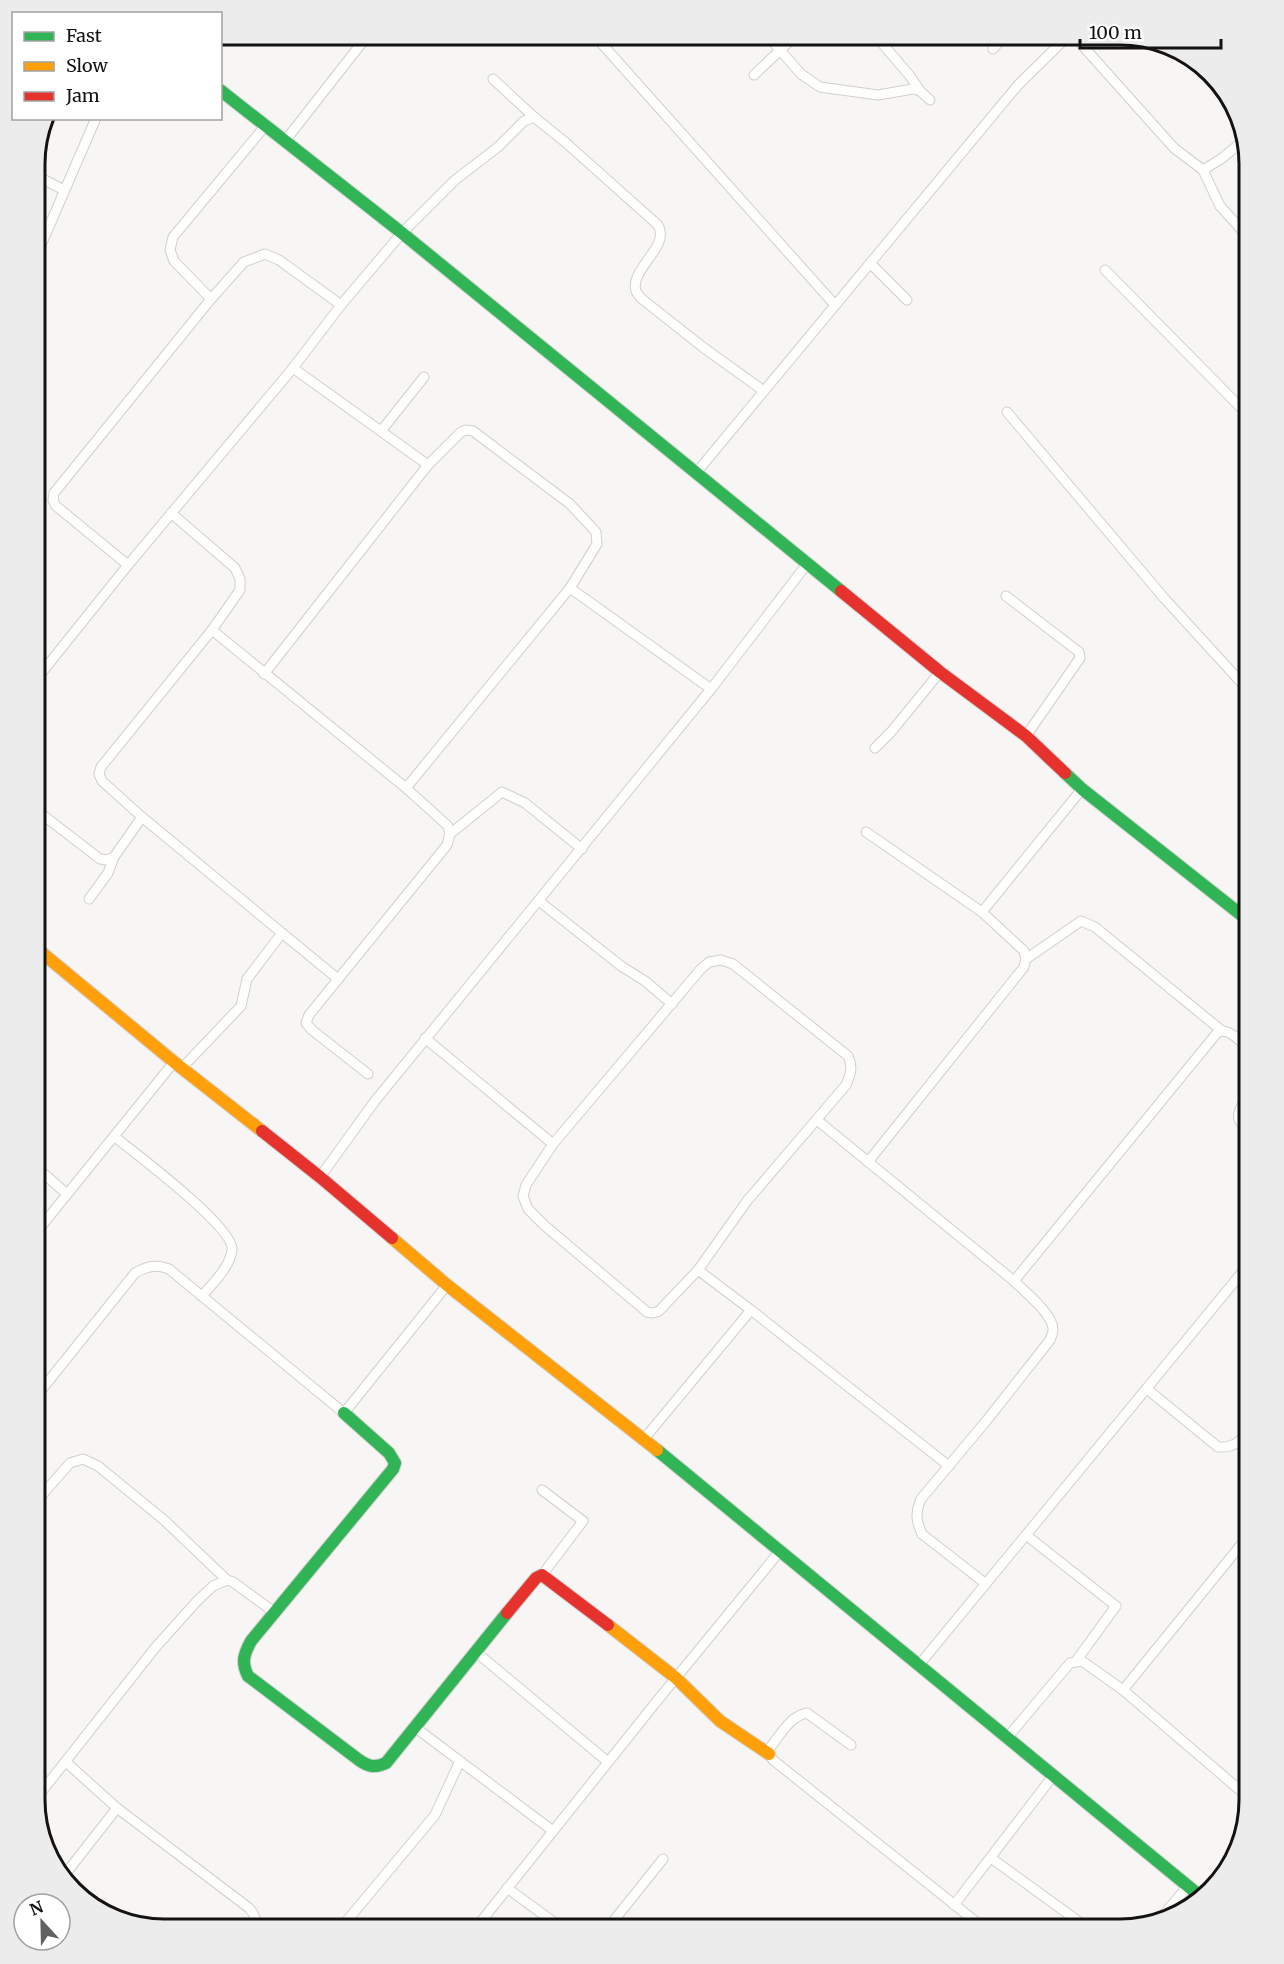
<svg xmlns="http://www.w3.org/2000/svg" width="1284" height="1964" viewBox="0 0 1284 1964" font-family="Merriweather,serif">
  <rect width="100%" height="100%" fill="#f8f6f4"/>
  <g fill="none" stroke-linecap="round" stroke-linejoin="round">
    <g stroke="#d2d0cf" stroke-width="11">
      <g id="street">
        <path d="M594,35L835,305"/>
        <path d="M767,35L801,74L820,87L878,95L913,89L920,91L930,100"/>
        <path d="M875,35L910,76L920,91"/>
        <path d="M1073,35L1174,148L1203,170L1220,206L1249,238"/>
        <path d="M993,49L1005,35"/>
        <path d="M754,75L796,35"/>
        <path d="M493,79L534,117"/>
        <path d="M285,141L368,35"/>
        <path d="M35,164L41,177"/>
        <path d="M1203,170L1221,159L1243,141"/>
        <path d="M35,175L64,190"/>
        <path d="M35,259L96,118"/>
        <path d="M870,263L907,300"/>
        <path d="M1105,270L1249,416"/>
        <path d="M211,299L244,262L265,254L279,260L341,305"/>
        <path d="M1007,412L1164,598L1249,691"/>
        <path d="M381,431L424,377"/>
        <path d="M696,473L1018,85L1069,35"/>
        <path d="M171,513L235,568L240,579V590L212,630L101,767L99,774L102,781L142,817L282,933L247,979L241,1006L182,1068"/>
        <path d="M128,565L56,506L53,500L54,493L211,299L174,261L170,250L173,237L266,125"/>
        <path d="M570,588L711,689"/>
        <path d="M1006,596L1079,652L1080,658L1026,736"/>
        <path d="M212,630L406,788L448,826L450,834L447,845L309,1015L306,1023L312,1030L368,1074"/>
        <path d="M264,674L428,465L293,368"/>
        <path d="M35,681L128,565L293,368L341,305L402,233L455,180L498,147L524,121L534,117L565,142L658,225C671,247 629,269 636,291C637,294 640,297 642,299L704,348L764,391"/>
        <path d="M875,748L891,732L940,672"/>
        <path d="M406,788L570,588L597,544L596,532L570,504L473,431L466,430L461,432L428,465"/>
        <path d="M35,809L100,859L107,860L114,857L142,817"/>
        <path d="M866,832L982,912L1082,789"/>
        <path d="M450,834L502,792L525,803L582,849"/>
        <path d="M89,899L108,873L114,857"/>
        <path d="M539,901L621,966L645,981L672,1004"/>
        <path d="M282,933L338,979"/>
        <path d="M1026,959L1081,921L1095,927L1221,1030"/>
        <path d="M721,960L733,964L848,1056C853,1067 851,1074 846,1085L747,1201L698,1270L659,1311L653,1313L647,1312L544,1225L528,1209L523,1196L526,1185L553,1144L700,970L709,962Z"/>
        <path d="M425,1038L553,1144"/>
        <path d="M817,1120L1014,1281C1025,1292 1054,1315 1053,1330C1053,1334 1051,1336 1050,1340L987,1420L921,1499C915,1513 916,1521 922,1534L986,1584"/>
        <path d="M1249,1132C1232,1118 1238,1111 1249,1095"/>
        <path d="M115,1137C135,1153 235,1228 232,1250C230,1267 213,1283 202,1296"/>
        <path d="M868,1162L1024,967L1026,959L1024,951L982,912"/>
        <path d="M35,1166L67,1194"/>
        <path d="M320,1177L375,1101L711,689L807,564"/>
        <path d="M35,1234L174,1062"/>
        <path d="M1014,1281L1217,1033C1228,1026 1241,1042 1249,1050"/>
        <path d="M751,1310L949,1466"/>
        <path d="M1147,1389L1218,1447C1233,1448 1240,1442 1249,1431"/>
        <path d="M35,1398L135,1273C148,1266 155,1264 169,1269L344,1413L447,1285"/>
        <path d="M644,1439L751,1310L698,1270"/>
        <path d="M35,1503L70,1463L83,1459L98,1466L164,1520L227,1580"/>
        <path d="M1026,1535L1116,1606L1076,1661"/>
        <path d="M542,1575L583,1521L542,1490"/>
        <path d="M476,1652L608,1762"/>
        <path d="M919,1665L1249,1264"/>
        <path d="M1123,1690L1249,1535"/>
        <path d="M416,1728L553,1831"/>
        <path d="M1007,1738L1070,1663L1082,1661L1123,1690L1249,1798"/>
        <path d="M851,1745L807,1713C790,1716 780,1735 770,1748L769,1754L773,1760L985,1929"/>
        <path d="M35,1800L155,1648L197,1601L213,1586L227,1580L233,1582L274,1612"/>
        <path d="M117,1808L249,1908C255,1915 258,1921 254,1929"/>
        <path d="M991,1858L1089,1929"/>
        <path d="M63,1877L117,1808L66,1762"/>
        <path d="M507,1888L563,1929"/>
        <path d="M954,1905L1053,1776"/>
        <path d="M1160,1919L1187,1887"/>
        <path d="M340,1929L435,1815L460,1761"/>
        <path d="M475,1929L657,1701L780,1551"/>
        <path d="M607,1929L663,1859"/>
      </g>
    </g>
    <g stroke="#d2d0cf" stroke-width="14">
      <g id="fast">
        <path d="M220,90L402,233L841,591"/>
        <path d="M1065,773L1082,789L1249,921"/>
        <path d="M344,1413L389,1453L395,1463L393,1469L251,1641C244,1654 241,1662 248,1676L359,1760C369,1767 375,1768 386,1763L507,1613"/>
        <path d="M657,1450L1200,1896"/>
      </g>
    </g>
    <g stroke="#d2d0cf" stroke-width="14">
      <g id="slow">
        <path d="M35,947L174,1062L262,1131"/>
        <path d="M392,1238L447,1285L657,1450"/>
        <path d="M608,1625L676,1678L720,1721L769,1754"/>
      </g>
    </g>
    <g stroke="#d2d0cf" stroke-width="14">
      <g id="jam">
        <path d="M841,591L940,672L1026,736L1065,773"/>
        <path d="M262,1131L320,1177L392,1238"/>
        <path d="M507,1613L536,1578L542,1575L608,1625"/>
      </g>
    </g>
    <use href="#street" stroke="#fefefd" stroke-width="9"/>
    <use href="#fast" stroke="#30b455" stroke-width="12"/>
    <use href="#slow" stroke="#ff9f0a" stroke-width="12"/>
    <use href="#jam" stroke="#e5322d" stroke-width="12"/>
  </g>
  <path d="M0 0H1284V1964H0ZM164 45H1120A119 119 0 0 1 1239 164V1800A119 119 0 0 1 1120 1919H164A119 119 0 0 1 45 1800V164A119 119 0 0 1 164 45Z" fill="#ececec" fill-rule="evenodd"/>
  <path fill="none" stroke="#141311" stroke-width="3" d="M164 45H1120A119 119 0 0 1 1239 164V1800A119 119 0 0 1 1120 1919H164A119 119 0 0 1 45 1800V164A119 119 0 0 1 164 45Z"/>
  <rect x="12" y="12" width="210" height="108" fill="#ffffff" stroke="#a1a1a0" stroke-width="1.5"/>
  <rect x="24" y="32" width="30" height="9" fill="#30b455" stroke="#a1a1a0" stroke-width="1.5"/>
  <text x="66" y="42" font-size="18" fill="#141311">Fast</text>
  <rect x="24" y="62" width="30" height="9" fill="#ff9f0a" stroke="#a1a1a0" stroke-width="1.5"/>
  <text x="66" y="72" font-size="18" fill="#141311">Slow</text>
  <rect x="24" y="92" width="30" height="9" fill="#e5322d" stroke="#a1a1a0" stroke-width="1.5"/>
  <text x="66" y="102" font-size="18" fill="#141311">Jam</text>
  <g transform="translate(42 1922) rotate(338)"><circle r="28" fill="#ffffff" stroke="#a1a1a0" stroke-width="1.5"/>
  <path d="M0-4.5L10 22L0 15L-10 22Z" fill="#646260"/>
  <text y="-9" font-size="16" font-weight="bold" text-anchor="middle" fill="#141311">N</text>
  </g>
  <path d="M1080 39v9h141v-9" fill="none" stroke="#141311" stroke-width="3"/>
  <text x="1089" y="39" font-size="18" fill="#141311" stroke="#ffffff" stroke-width="4.5" paint-order="stroke">100 m</text>
</svg>
